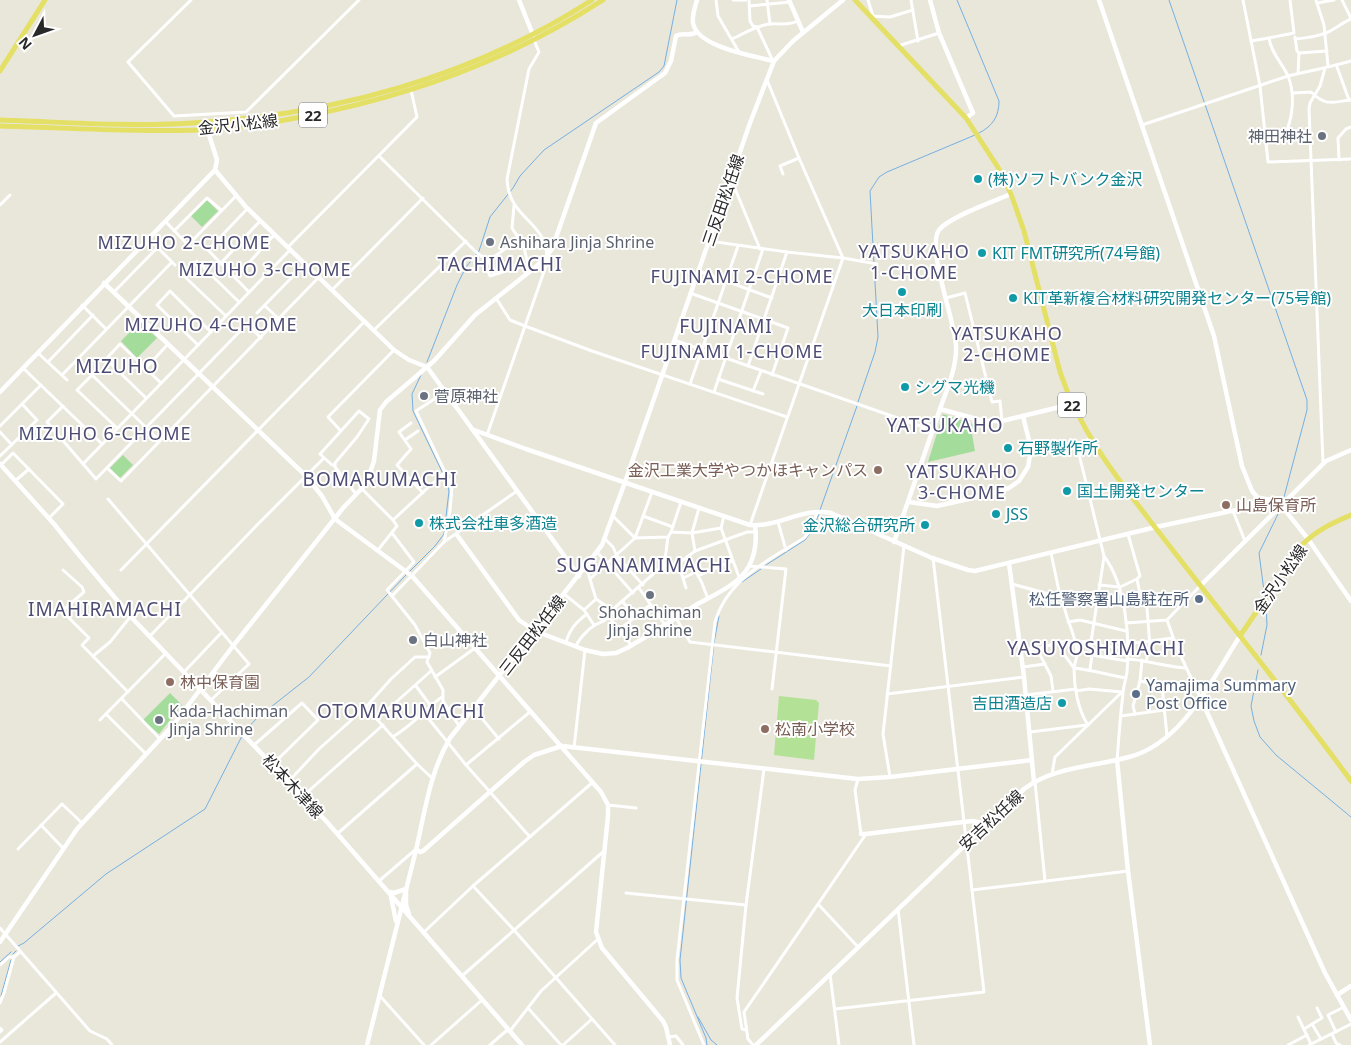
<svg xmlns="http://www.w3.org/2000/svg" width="1351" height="1045" viewBox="0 0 1351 1045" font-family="'Noto Sans','Noto Sans JP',sans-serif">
  <rect width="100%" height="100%" fill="#e9e6da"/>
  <g fill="#a4dc9b">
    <path d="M207,200L218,211L202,227L191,216Z"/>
    <path d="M140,322L157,338L137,358L121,341Z"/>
    <path d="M943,414L973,424L975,433L972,434L975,451L928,462Z"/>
    <path d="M123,455L133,465L120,478L110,468Z"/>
    <path d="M170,693L182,705L159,734L143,720Z"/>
  </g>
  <path fill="#b3e297" d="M779,696L816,700L819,703L814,760L774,755Z"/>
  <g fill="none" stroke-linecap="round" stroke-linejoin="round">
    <g stroke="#75b0e3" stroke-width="1">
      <path d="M957,0L999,101C999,116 993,126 979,133"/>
      <path d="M1169,0L1307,400V410L1284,497"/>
      <path d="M427,362L457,285L466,267L479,251L490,217L513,188L520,176L544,150L659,72L664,66L677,0"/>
      <path d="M858,402L875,352L878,337L870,191L879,177L887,172L975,135"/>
      <path d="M820,510L857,406"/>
      <path d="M766,565L805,540L812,531L819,514"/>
      <path d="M409,572L435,546L444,534L449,491L446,480L413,411L412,394L421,375"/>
      <path d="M742,582L761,569"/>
      <path d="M1264,591L1259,553L1279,512"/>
      <path d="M1261,655L1267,625L1266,603"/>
      <path d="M1258,670L1251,706L1254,721L1260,737L1276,755L1351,817"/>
      <path d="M244,732L257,718L309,677L406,575"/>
      <path d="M18,946L24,943L106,874L205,809L242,736"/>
      <path d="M13,954L16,951"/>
      <path d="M0,962L11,952"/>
      <path d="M1,996L11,960"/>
      <path d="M698,1017L711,1040L717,1045"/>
      <path d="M707,1045L706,1038L681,978L680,960L714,643L719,616"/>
    </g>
    <g stroke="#fff" stroke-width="3">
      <path d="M191,0L128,62L174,116L246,112L359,0"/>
      <path d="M716,0L718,16L739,52"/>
      <path d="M733,0H746"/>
      <path d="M749,0L750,21L753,26L757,27L773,61"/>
      <path d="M767,0L770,24"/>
      <path d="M868,0L873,16"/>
      <path d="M911,0L918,41"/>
      <path d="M1243,0L1260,86L1268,162L1351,159"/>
      <path d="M1316,0L1324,25L1328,66"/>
      <path d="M1342,0L1351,18"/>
      <path d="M1317,3L1334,0"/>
      <path d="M750,6L790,2"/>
      <path d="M870,16L890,17L913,10"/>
      <path d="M1295,37L1297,51L1299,53"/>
      <path d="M1269,38L1294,33L1290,0"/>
      <path d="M732,39C743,34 757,25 770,24C781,23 788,26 798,21"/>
      <path d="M1295,39C1307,38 1322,36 1332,30C1339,26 1344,22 1351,19"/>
      <path d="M1251,41L1269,38C1271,53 1282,63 1288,76C1295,93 1293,114 1287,130L1265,137"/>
      <path d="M898,46L939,33"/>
      <path d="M1337,67L1349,100"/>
      <path d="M1298,74L1299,53L1327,51"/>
      <path d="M1293,93L1311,92C1327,107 1331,102 1351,100"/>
      <path d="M1142,125L1288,76C1310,71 1330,67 1351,61"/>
      <path d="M379,156L476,252L488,261L519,239L512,228L514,206"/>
      <path d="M1339,160L1338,138L1346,129L1351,127"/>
      <path d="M783,174L780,166L799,158"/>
      <path d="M731,179L760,249"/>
      <path d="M0,205L10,195"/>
      <path d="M248,208L208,250L249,292"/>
      <path d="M165,221L188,245L236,196"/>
      <path d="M174,231L207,198L221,210"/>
      <path d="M148,238L175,265"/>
      <path d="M519,239L524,248L530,272"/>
      <path d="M709,241L787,252L843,258L877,264"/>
      <path d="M288,247L417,117L411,90"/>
      <path d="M488,261L486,267L490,276L528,264"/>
      <path d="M221,263L260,221"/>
      <path d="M699,271L772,298"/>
      <path d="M235,278L275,234"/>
      <path d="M333,289L423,198"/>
      <path d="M114,292L157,248"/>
      <path d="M690,293L788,328L772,375"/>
      <path d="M496,298L510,320L525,326L592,351L787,417"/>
      <path d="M946,298L965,293L992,402L1000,401L1002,421"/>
      <path d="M1272,298L1274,297"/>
      <path d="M82,305L106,329"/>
      <path d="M265,306L279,319"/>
      <path d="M257,313L305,264"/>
      <path d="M226,316L184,276L197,261L239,302"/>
      <path d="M374,330L466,241"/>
      <path d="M674,340L932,430"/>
      <path d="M198,345L157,305L170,291L211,332"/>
      <path d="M38,353L67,380"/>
      <path d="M48,362L93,315"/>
      <path d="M748,366L787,252"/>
      <path d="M23,368L102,444"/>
      <path d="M146,368L168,344"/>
      <path d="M62,375L172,262"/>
      <path d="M718,379L763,394"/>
      <path d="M690,384L738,246"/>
      <path d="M753,391L761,371"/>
      <path d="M714,392L763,249"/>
      <path d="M146,398L106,359L120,344L161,383"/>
      <path d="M63,406L47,422L96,479L247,324L261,338"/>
      <path d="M411,423L399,432L411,449L397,465L423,493"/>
      <path d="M0,426L41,385"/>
      <path d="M117,428L77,390L92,375L160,441"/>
      <path d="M340,430L328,417L394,350"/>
      <path d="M0,432L12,445"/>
      <path d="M487,435L547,263C549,219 509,222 507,179L529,69L539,52L534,40"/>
      <path d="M1090,438L1081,444L1078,450L1104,556C1126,586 1130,636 1127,672C1126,679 1123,687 1123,694C1120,716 1119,738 1117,760"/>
      <path d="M405,440L418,431"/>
      <path d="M0,456L37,420L22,404"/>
      <path d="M1323,463L1309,109L1310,103L1320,86L1325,68"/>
      <path d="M83,464L290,250"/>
      <path d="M1,465L13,453L63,504L49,518"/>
      <path d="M335,465H332L320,454L359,411L369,419L357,437L335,463V467L356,494"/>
      <path d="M107,468L121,481L319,277"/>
      <path d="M15,481L29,469"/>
      <path d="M362,489L393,520L397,526L378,550"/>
      <path d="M108,499L249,664L211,700"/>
      <path d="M1233,511L1245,541"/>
      <path d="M613,516L635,538L652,492"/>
      <path d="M643,516L673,527"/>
      <path d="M724,516L721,528L739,577"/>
      <path d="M393,520L445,472"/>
      <path d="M778,522L786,550"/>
      <path d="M750,525L843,258L799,158L767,80"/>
      <path d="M671,532L681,502"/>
      <path d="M392,533L414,562L387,590L415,625L430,653L427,662L443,690V701L459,726"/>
      <path d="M1128,534L1140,576L1137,579L1141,599L1147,608L1150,647L1146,661"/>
      <path d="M605,539L613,547L617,556L643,585"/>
      <path d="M444,542L450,511L452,487L416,411L445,392"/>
      <path d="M695,551L692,533L699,508"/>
      <path d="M597,552L633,593"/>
      <path d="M1051,553L1060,596"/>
      <path d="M688,557L702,583L708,599"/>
      <path d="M678,564L683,578"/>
      <path d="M586,566L596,599L612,610"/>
      <path d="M749,566L786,569L772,689"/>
      <path d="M664,567L668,537"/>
      <path d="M63,570L82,587L84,592L62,611L89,638L82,645L128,692"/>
      <path d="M121,570L365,321"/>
      <path d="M698,576L732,561"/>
      <path d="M590,579L635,538L668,537L671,532L692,533L721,528"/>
      <path d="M1012,584L1086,604H1123"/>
      <path d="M1099,585L1120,587L1137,579"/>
      <path d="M639,588L665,625"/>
      <path d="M686,588L683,578L696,572"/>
      <path d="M564,594L584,610L594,625"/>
      <path d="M392,596L444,542L517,491"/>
      <path d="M1063,597C1063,617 1077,634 1077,654C1077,659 1074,664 1074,669C1074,687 1078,710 1088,725"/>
      <path d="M1122,601L1141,599"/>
      <path d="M623,602L635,617"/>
      <path d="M584,610L596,599"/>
      <path d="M609,617L632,646"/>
      <path d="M676,618L690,642L891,666"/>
      <path d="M1167,620L1177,648L1201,699"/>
      <path d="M1068,622L1080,620L1126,631"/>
      <path d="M1126,623L1167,620L1200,586"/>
      <path d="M619,630L650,605"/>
      <path d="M150,636L258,524L324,458"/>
      <path d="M566,642C570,629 576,622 587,614"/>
      <path d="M1060,642L1061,650L1074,668C1092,670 1108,675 1126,678"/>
      <path d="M1127,644L1173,638"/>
      <path d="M576,646C579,639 588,629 595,625C602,621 610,620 612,610L659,569L678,564L695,551L747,532H756"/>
      <path d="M1020,649H1037L1060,642L1075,641L1091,642L1103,646L1127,648"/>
      <path d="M1037,649L1051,676L1053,691"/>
      <path d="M1092,655L1127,661"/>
      <path d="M93,656L110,642L131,616"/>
      <path d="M1127,659C1147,660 1166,667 1186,668"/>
      <path d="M1023,667L1045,664"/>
      <path d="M1090,669L1092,655L1091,642L1104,557"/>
      <path d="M184,672L222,632"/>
      <path d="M435,677L475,648"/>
      <path d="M1140,681L1164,686L1193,684"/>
      <path d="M416,686L430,705"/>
      <path d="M1162,686L1167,736"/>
      <path d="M1076,691L1089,689L1122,692"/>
      <path d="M887,694L1024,677"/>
      <path d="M1026,695L1076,689"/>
      <path d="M122,699L160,739"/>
      <path d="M366,707L391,679L415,657H429"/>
      <path d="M474,709L499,739"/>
      <path d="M424,713L466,765L530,837"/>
      <path d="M106,714L146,754"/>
      <path d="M1135,714L1133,706L1140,681L1142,660"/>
      <path d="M1121,716L1164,710"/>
      <path d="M377,719L431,671"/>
      <path d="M100,720L166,653"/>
      <path d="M1030,732L1087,725"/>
      <path d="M394,736C412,726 425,709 442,697"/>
      <path d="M254,745L302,703L318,720L273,764"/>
      <path d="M574,748L585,650"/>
      <path d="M466,765L531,711"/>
      <path d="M1052,774L1055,757L1122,692"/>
      <path d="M890,777L883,734L904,546"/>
      <path d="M858,779L855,790L861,834"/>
      <path d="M289,781L319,749L366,707L417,764L432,778"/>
      <path d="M1035,782L1045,881"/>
      <path d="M303,796L383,725"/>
      <path d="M608,805L636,808"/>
      <path d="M41,825L63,848"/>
      <path d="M337,834L417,764"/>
      <path d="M18,849L62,804L82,823"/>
      <path d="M379,881L415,850"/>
      <path d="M473,886L514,930L615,1045"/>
      <path d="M972,890L1128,871"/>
      <path d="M626,893L746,905"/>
      <path d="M819,905L858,947"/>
      <path d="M898,909L914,1045"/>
      <path d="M0,928L90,1031L107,1039L112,1045"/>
      <path d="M424,932L473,886L593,782"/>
      <path d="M0,965L9,957H14"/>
      <path d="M830,974L839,1045"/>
      <path d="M462,976L604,851"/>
      <path d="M380,996L424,1045"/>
      <path d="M0,1003L4,993L14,957L20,952"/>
      <path d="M528,1008L561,1045"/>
      <path d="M835,1009L984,992L933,558"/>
      <path d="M1298,1017L1311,1044"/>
      <path d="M1312,1024L1321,1039"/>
      <path d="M0,1028L2,1030L0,1032"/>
      <path d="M1304,1029L1322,1018L1317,1008"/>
      <path d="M746,1030L742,1029L737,998L746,905L764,769"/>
      <path d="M1336,1032L1328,1015L1344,1007"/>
      <path d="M1332,1034L1336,1043L1340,1045"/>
      <path d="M669,1037L676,1036L683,1045"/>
      <path d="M0,1042L56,993"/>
      <path d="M431,1045L482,1000"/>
      <path d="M490,1045L506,1031H510L541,991L598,939"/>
      <path d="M563,1045L592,1019"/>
      <path d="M704,1045L677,980V960L715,622C728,578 768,561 804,538L811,530L817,512"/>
      <path d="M753,1045L748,1039L744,1012L866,834"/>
      <path d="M1288,1045L1307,1035"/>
      <path d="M1309,1045L1351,1024"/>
    </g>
    <g stroke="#fff" stroke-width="4.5">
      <path d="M519,0L533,35"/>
      <path d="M697,0C695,7 692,15 693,23C697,47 753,56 774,61"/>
      <path d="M789,0L803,32"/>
      <path d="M930,0L939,33L973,113L966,118"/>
      <path d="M1099,0L1214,336L1242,466L1252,491L1258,498L1275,500L1281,505L1308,539L1351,601"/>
      <path d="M215,170L246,207L394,350L409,360L427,367L430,371L579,576"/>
      <path d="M1011,194C995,201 949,217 939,230C926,248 955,320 956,346C957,367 947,389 940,409L984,421H1002L1072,404"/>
      <path d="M104,283L305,475L322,496L335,519L412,576L601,792L608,805V816L596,932L602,948L663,1021L666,1027L670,1045"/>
      <path d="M0,392L215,170L217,160L205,122"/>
      <path d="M474,430L526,449L750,525C780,527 802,507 831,513L932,558L968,570L975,571L1156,527L1250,507L1258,498"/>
      <path d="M0,464L54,524L79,555L132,618L327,822L522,1045"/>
      <path d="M909,502L937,506L991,494L1009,488L1019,481L1028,467L1031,449L1023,416"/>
      <path d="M457,535L519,620L535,631L585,650L603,654L616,653L627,648C651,634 673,620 696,605C713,595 739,585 749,566C756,553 757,540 755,525"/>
      <path d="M894,542L940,409"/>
      <path d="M1009,563L1024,677L1034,782"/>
      <path d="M1200,586L1326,461L1351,450"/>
      <path d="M1201,699L1325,973L1351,1020"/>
      <path d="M1117,760L1128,871L1150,1045"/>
      <path d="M861,834H866L963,822L973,821L987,824"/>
      <path d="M416,849L420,852L423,851L524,762L534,755L562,746L858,779L890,777L1032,760"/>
      <path d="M390,892L394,893L406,889V905L409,914"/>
      <path d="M391,897L396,921"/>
      <path d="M0,942L77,829L174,724L233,646L343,508L366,484L374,461L380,410L386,402L434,361L475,315L543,261L552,249L596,123L665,73L671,61L676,36C683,32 689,37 697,32"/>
      <path d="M1337,995L1351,986"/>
      <path d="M367,1045C383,980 400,915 416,850C425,811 430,772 450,738L602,545L625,482L750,123L774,61L793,41L843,0"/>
      <path d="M756,1045L1024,789C1055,766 1094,767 1129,757C1183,743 1212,679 1240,636"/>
    </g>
    <g stroke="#e4e065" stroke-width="5">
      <path d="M855,0L966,118L999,169L1011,194L1024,231L1060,372C1082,438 1126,489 1168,544C1229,623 1292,700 1351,781"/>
      <path d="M0,71L45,0"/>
      <path d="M0,120C64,122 128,127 192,123C333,115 473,77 592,0"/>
      <path d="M0,126C73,128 146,133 219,129C246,127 275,122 301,117C407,97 512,59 603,0"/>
      <path d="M1240,636L1301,546C1315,531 1332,523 1351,515"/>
    </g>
  </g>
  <g fill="#6b7280" stroke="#fff" stroke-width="2">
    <circle cx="1322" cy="136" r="5"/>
    <circle cx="490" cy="242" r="5"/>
    <circle cx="424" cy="396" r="5"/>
    <circle cx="650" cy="595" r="5"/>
    <circle cx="413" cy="640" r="5"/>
    <circle cx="159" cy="720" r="5"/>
  </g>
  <g fill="#0f9aa8" stroke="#fff" stroke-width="2">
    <circle cx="978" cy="179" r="5"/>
    <circle cx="982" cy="253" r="5"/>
    <circle cx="902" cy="292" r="5"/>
    <circle cx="1013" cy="298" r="5"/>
    <circle cx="905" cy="387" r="5"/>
    <circle cx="1008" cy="448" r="5"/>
    <circle cx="1067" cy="491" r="5"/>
    <circle cx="996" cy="514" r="5"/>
    <circle cx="419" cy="523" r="5"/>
    <circle cx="925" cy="525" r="5"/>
    <circle cx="1062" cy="703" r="5"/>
  </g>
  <g fill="#8d6e63" stroke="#fff" stroke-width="2">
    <circle cx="878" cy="470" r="5"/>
    <circle cx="1226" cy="505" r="5"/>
    <circle cx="170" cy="682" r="5"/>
    <circle cx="765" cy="729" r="5"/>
  </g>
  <g fill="#5c6f8a" stroke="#fff" stroke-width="2">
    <circle cx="1199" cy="599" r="5"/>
    <circle cx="1136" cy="694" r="5"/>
  </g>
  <g text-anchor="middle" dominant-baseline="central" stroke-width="4" stroke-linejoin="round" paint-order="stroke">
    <g fill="#fff" stroke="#686868" stroke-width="1">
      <rect x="299" y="102.5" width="28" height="25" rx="4"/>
      <rect x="1058" y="392.5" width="28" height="25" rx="4"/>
    </g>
    <g font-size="15" font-weight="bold" fill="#282828">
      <text x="313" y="115">22</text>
      <text x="1072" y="405">22</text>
    </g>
    <g font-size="16" fill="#282828" stroke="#fff">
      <text transform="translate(238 124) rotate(-6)">金沢小松線</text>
      <text transform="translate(723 200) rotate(-71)">三反田松任線</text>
      <text transform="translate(1280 579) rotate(-55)">金沢小松線</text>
      <text transform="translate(532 635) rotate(-52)">三反田松任線</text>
      <text transform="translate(293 786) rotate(47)">松本木津線</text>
      <text transform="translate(991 820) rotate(-43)">安吉松任線</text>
    </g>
    <g font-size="16" fill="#5b616d" stroke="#fff" text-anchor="start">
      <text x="1312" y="136" text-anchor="end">神田神社</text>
      <text x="500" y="242">Ashihara Jinja Shrine</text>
      <text x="434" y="396">菅原神社</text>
      <text x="650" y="612" text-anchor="middle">Shohachiman<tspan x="650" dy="18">Jinja Shrine</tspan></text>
      <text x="423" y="640">白山神社</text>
      <text x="169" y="711">Kada-Hachiman<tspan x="169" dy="18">Jinja Shrine</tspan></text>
    </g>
    <g font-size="16" fill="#0d838f" stroke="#fff" text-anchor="start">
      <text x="988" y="179">(株)ソフトバンク金沢</text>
      <text x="992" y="253">KIT FMT研究所(74号館)</text>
      <text x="1023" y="298">KIT革新複合材料研究開発センター(75号館)</text>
      <text x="902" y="310" text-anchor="middle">大日本印刷</text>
      <text x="915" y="387">シグマ光機</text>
      <text x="1018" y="448">石野製作所</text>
      <text x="1077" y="491">国土開発センター</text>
      <text x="1006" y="514">JSS</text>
      <text x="429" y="523">株式会社車多酒造</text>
      <text x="915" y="525" text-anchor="end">金沢総合研究所</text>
      <text x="1052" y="703" text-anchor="end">吉田酒造店</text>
    </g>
    <g font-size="16" fill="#785e54" stroke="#fff" text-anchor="start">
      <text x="868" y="470" text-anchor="end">金沢工業大学やつかほキャンパス</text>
      <text x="1236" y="505">山島保育所</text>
      <text x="180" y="682">林中保育園</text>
      <text x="775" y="729">松南小学校</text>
    </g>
    <g font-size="16" fill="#4e5e75" stroke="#fff" text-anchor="end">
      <text x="1189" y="599">松任警察署山島駐在所</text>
      <text x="1146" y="685" text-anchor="start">Yamajima Summary<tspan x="1146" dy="18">Post Office</tspan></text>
    </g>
    <g font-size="18" letter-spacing="1" fill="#4d4c74" stroke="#fff">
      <text x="184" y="242">MIZUHO 2-CHOME</text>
      <text x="914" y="251">YATSUKAHO<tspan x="914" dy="21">1-CHOME</tspan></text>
      <text x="265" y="269">MIZUHO 3-CHOME</text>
      <text x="742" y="276">FUJINAMI 2-CHOME</text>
      <text x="211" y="324">MIZUHO 4-CHOME</text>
      <text x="1007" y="333">YATSUKAHO<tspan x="1007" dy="21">2-CHOME</tspan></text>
      <text x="732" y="351">FUJINAMI 1-CHOME</text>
      <text x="105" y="433">MIZUHO 6-CHOME</text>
      <text x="962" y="471">YATSUKAHO<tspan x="962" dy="21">3-CHOME</tspan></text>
    </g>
    <g font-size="19" letter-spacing="1" fill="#4d4c74" stroke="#fff">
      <text x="500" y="264">TACHIMACHI</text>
      <text x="726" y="326">FUJINAMI</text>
      <text x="117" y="366">MIZUHO</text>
      <text x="945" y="425">YATSUKAHO</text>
      <text x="380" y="479">BOMARUMACHI</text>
      <text x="644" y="565">SUGANAMIMACHI</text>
      <text x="105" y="609">IMAHIRAMACHI</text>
      <text x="1096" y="648">YASUYOSHIMACHI</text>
      <text x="401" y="711">OTOMARUMACHI</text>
    </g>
  </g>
  <g transform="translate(35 35) rotate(229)" stroke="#ffffff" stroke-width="4" paint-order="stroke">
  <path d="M0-4L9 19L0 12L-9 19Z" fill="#282828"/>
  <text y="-8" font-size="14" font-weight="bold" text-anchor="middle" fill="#282828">N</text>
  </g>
</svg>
